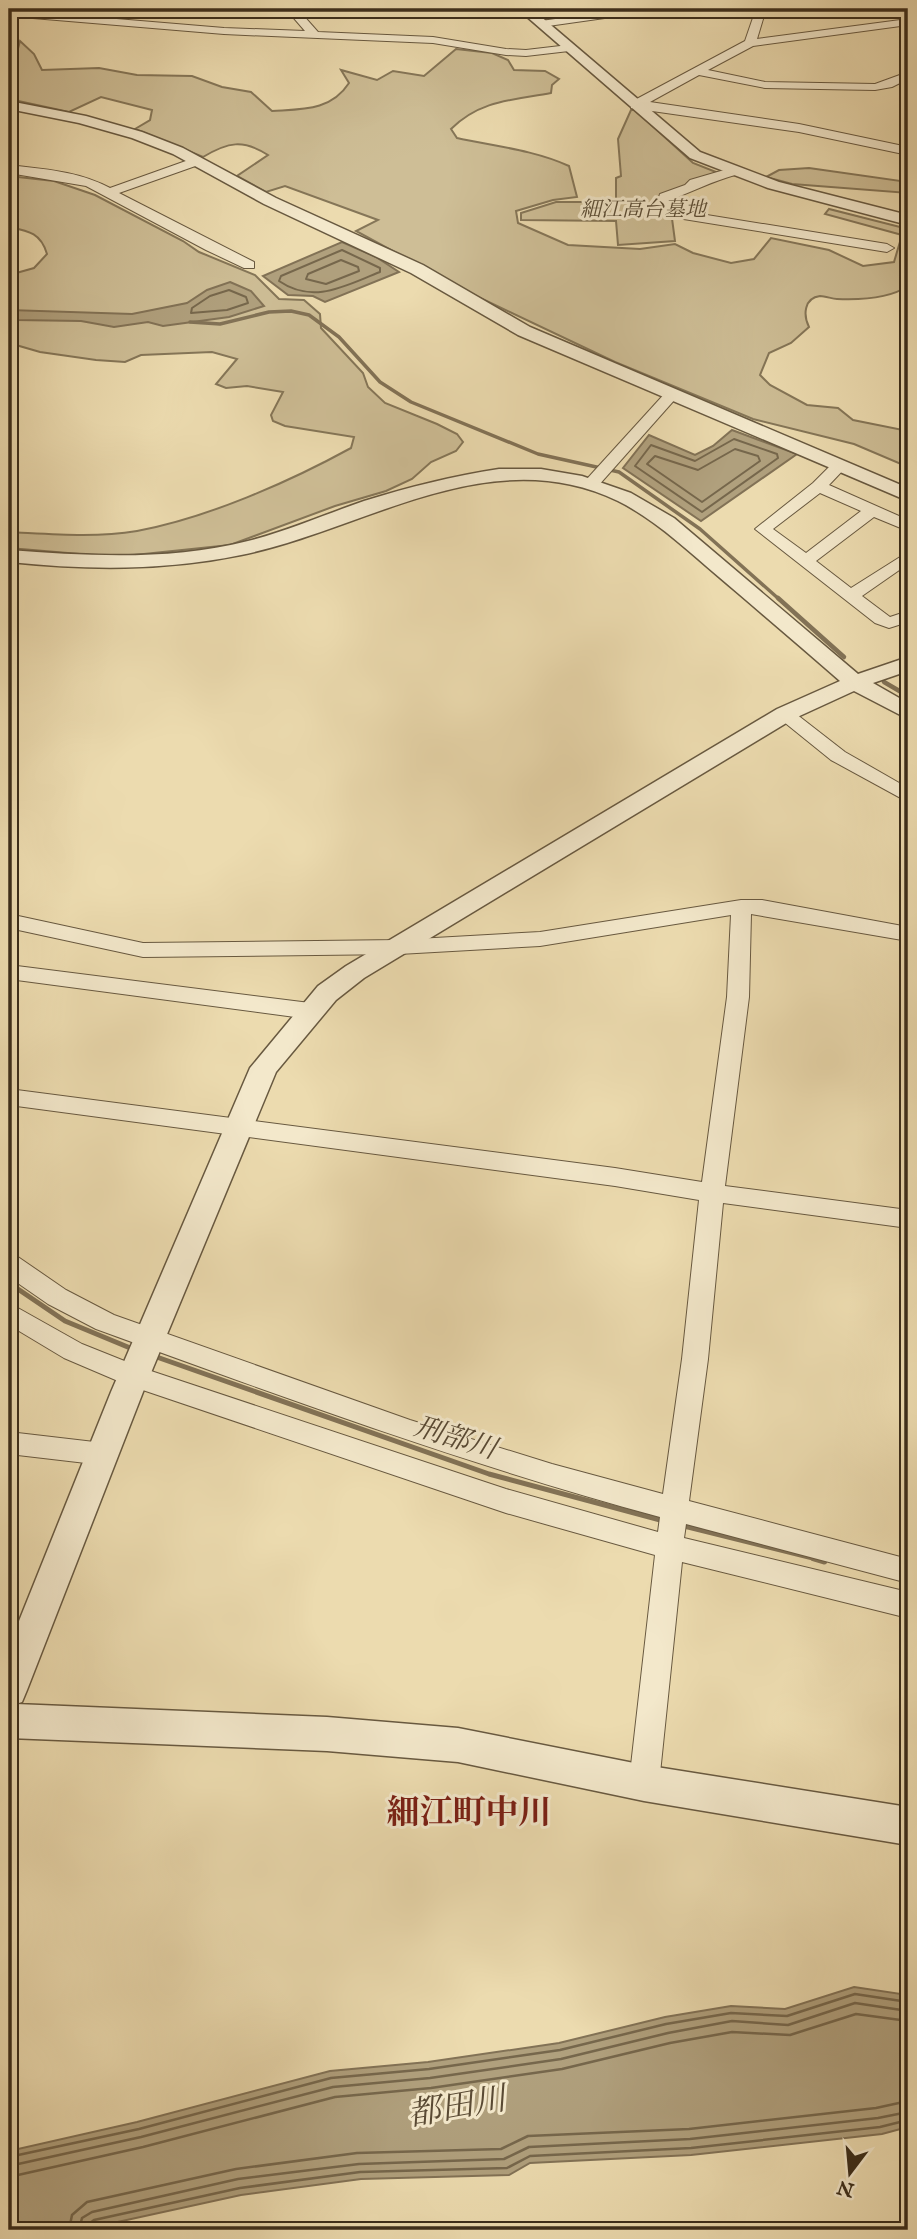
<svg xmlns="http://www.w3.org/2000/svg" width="917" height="2239" viewBox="0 0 917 2239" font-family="'IM FELL English','Noto Serif JP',serif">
  <rect width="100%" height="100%" fill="#ecdbaf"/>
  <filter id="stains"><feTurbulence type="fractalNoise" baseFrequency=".00286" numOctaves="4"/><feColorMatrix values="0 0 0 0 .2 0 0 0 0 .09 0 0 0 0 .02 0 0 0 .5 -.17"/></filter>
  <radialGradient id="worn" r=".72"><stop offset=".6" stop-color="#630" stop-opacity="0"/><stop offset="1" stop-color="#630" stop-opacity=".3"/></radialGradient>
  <g fill="#cebe96" stroke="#857658" stroke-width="2">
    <path d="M20,41L34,54L42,70L99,68L137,75L192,76L222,87L251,92L272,111C302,109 331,111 349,83L341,70L377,80L393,71L424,76L456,49L492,53L508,60L514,70L545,71L559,79L552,85L551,93C513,100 480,100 451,129L457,138C494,146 534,150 569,166L577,197L553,200L516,211L518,223L568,245L640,249L675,244L693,253L731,263L754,259L771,238L829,250L863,266L894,262L902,235L825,214L829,209L908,229V286C889,299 861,300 837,299C832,299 826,296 820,296C804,298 803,315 809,327L791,343L769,353L760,375L770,385L807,405L838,408L853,420L908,431V467L854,444L753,419L615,362L474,295L356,231L378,220L285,186L266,192L237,176L268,155C243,139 228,142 203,157L135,129L150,120L152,110L101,97L69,112L9,99V68L16,56Z"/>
    <path d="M631,110H635L693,163L726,176L669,196L675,241L618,245L616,221L521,220V213L556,202H616V178L621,176L618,139Z"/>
    <path d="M809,168L908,182V193L792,184L766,177L779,170Z"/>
    <path d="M9,176L54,181L95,195L183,241L199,252L255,275L279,299L304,300L320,314L321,328L363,373L368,387L385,403L437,424L457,434L463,442L456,451L431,462L412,479L386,491L335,506L230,545L115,557L9,548V532C51,534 95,538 137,531C207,518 289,482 351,448L354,437L285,426L273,421L271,415L283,392L247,386L226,388L216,384L237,359L212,352L141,355L125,362L96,360L40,352L16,345L9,338V275L34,268L47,254C41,233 29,231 9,227Z"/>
  </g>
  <g fill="#b0a07d" stroke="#827256" stroke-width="2">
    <path d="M342,242L376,257L399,272L325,302L313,296L288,295L263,276Z"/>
    <path d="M230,282L251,291L264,306L229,317L163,326L148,322L114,327L81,321L16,320L10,310L132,314L187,303L207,290Z"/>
    <path d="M732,430L797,454L701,521L623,468L649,435L695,455L713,446Z"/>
    <path d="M854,1987L908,1995V2127L882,2134L691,2155L530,2163L509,2175L361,2179L241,2195L81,2230H9V2151L137,2122L330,2071L428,2062L559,2043L665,2017L731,2006L785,2009Z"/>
  </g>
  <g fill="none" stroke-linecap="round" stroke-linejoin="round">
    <g stroke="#76674c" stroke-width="2">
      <path d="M342,250L380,268V272C346,285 314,305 279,281L281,276Z"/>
      <path d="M341,260L358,267L359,271L326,284L306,279L308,274Z"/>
      <path d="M229,290L246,297L248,303L227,310L191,313L192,308L210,296Z"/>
      <path d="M734,439L777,454L778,458L702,512L635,466L651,445L695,461Z"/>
      <path d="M735,449L758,456L760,461L702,502L647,464L655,456L698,470Z"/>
    </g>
    <g stroke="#76674c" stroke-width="2.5">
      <path d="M9,2157L139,2129L331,2078L429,2069L560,2050L666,2024L731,2013L787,2016L855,1994L908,2002"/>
      <path d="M9,2166L141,2137L333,2087L430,2078L561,2059L668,2033L732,2021L788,2025L855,2003L908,2011"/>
      <path d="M9,2177L143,2147L335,2097L431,2088L562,2069L670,2043L732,2032L790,2035L856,2014L908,2021"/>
      <path d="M69,2230L72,2215L87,2202L236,2169L357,2153L501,2149L528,2136L689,2129L876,2108L908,2101"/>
      <path d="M79,2230L82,2218L92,2212L238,2179L359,2164L504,2159L529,2147L690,2139L878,2118L908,2112"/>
      <path d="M88,2230L89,2224L94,2220L240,2188L360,2172L507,2168L530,2156L691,2148L880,2127L908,2120"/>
    </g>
    <path stroke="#827256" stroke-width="3.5" d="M190,322L220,324L269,312L291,311L309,315L339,337L380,382L411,402L538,454L619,472L700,529L780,600"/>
    <g stroke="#827256" stroke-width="4.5">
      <path d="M778,598L844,657"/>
      <path d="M884,682L908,696"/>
    </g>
    <g stroke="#827256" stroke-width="5">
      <path d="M9,1283L65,1321L135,1350"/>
      <path d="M151,1355L489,1474L664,1521"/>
      <path d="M680,1525L821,1560"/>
    </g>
    <path stroke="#827256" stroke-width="7" d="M814,1558L824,1561"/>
    <g stroke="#685940" stroke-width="2">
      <g id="minor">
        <path d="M286,9H326L321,12L302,14L318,32L433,37L506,49L526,50L569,45L575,48L569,51L526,56L506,55L433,43L224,34L9,16V10L224,28L305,31Z"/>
        <path d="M626,9H652L647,12L541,27L536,24L541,21Z"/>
        <path d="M756,9H766L757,39L908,19V25L753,46L708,70L765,82L875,84L908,72V79L892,87L875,90L765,88L699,75L650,102L799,124L908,147V155L799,132L631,108V102L745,41Z"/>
        <path d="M197,157L201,158V164L119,193L254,262V268H244L206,250L86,186L9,173V165C43,169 79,171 110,188Z"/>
        <path d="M731,168L735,169V175C713,181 694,191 672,199L676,210L887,244L894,248L887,252L665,216L659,197L660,194L685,185L690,180Z"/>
        <path d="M672,390L679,394L677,397L598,486H586L584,483L586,480L667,391Z"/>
        <path d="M839,461L847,466L829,485L908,520V531L874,517L816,561L851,588L908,552V564L862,596L890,617L908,611V622L889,628L875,623L755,529L813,483L833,463ZM820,493L861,511L806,553L773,529Z"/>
        <path d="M785,708L791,710L845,752L908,788V802L831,760L779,718L776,714L779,710Z"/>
        <path d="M741,900H762L908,927V941L751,914L749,997L725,1186L908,1210V1228L723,1203L708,1359L689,1501L908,1559V1583L686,1524L684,1538L908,1592V1618L682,1562L659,1783L655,1793L644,1798L633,1793L629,1783L655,1555L506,1513L125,1384L64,1358L9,1325V1303L82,1344L142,1368L506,1489L658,1532L660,1517C468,1465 283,1397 96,1329L48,1304L9,1277V1254L18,1257L66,1290L114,1315L410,1420L552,1464L663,1494L682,1359L699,1200L615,1186L9,1105V1089L615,1168L702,1182L727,997L731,915L540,946L399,954L143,957L9,928V914L143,943L399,940L540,932Z"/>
        <path d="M9,965L310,1003L318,1006L321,1011L318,1016L310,1019L9,979Z"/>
        <path d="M9,1432L103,1443L112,1446L116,1454L112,1462L103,1465L9,1454Z"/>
      </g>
    </g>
    <g stroke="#685940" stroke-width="3">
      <g id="tertiary">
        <path d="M518,9H532L700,152L779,182L908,215V225L768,188L690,158Z"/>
        <path d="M9,101L86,116L142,132L183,148L276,198L423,265L530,327L908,488V501L518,335L411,273L264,204L173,154L132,138L79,123L9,109Z"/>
        <path d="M499,469H541L582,476L631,493L674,518L858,674L908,657V671L873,683L908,703V719L854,691L793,719L364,978L336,1000L276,1072L143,1392L27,1690L22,1702L16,1704L327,1717L458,1728L644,1765L908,1807V1845L644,1801L458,1762L327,1751L9,1738V1646L111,1392L250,1068L318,986L346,966L777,709L840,681C800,646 760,612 719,577C687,550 656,520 618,501C490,439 364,530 241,555C163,571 87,570 9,562V550C89,556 169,561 248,541C288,531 326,514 364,501C409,487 453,476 499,469Z"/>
      </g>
    </g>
    <use href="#minor" fill="#f3e8cb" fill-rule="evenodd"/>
    <use href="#tertiary" fill="#f3e8cb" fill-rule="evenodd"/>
  </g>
  <g text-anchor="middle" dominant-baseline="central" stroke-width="6" stroke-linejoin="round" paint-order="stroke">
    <g font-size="21" font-style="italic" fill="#594b34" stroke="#f3e8cb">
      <text x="643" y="210">細江高台墓地</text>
    </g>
    <g font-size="28" font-style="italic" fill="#594a34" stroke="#f3e8cb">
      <text transform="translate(455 1439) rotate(17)">刑部川</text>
    </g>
    <g font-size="33" font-weight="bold" fill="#7a1f14" stroke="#f3e8cb">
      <text x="469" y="1814">細江町中川</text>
    </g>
    <g font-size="33" font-style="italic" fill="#594a34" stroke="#f3e8cb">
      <text transform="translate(457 2108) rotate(-10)">都田川</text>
    </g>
  </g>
  <rect width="917" height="2239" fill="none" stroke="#ecdbaf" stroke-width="35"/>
  <rect x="10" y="10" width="896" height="2218" fill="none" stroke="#3c2e1b" stroke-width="3.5"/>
  <rect x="18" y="18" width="882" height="2204" fill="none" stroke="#3c2e1b" stroke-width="2"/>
  <g transform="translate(850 2173) rotate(196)" stroke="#f3e8cb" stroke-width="5" paint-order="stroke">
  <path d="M0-5L12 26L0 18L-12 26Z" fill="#3c2e1b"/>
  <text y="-10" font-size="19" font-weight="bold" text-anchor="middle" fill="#3c2e1b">N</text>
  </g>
  <rect width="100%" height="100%" filter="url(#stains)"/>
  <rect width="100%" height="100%" fill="url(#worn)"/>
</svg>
